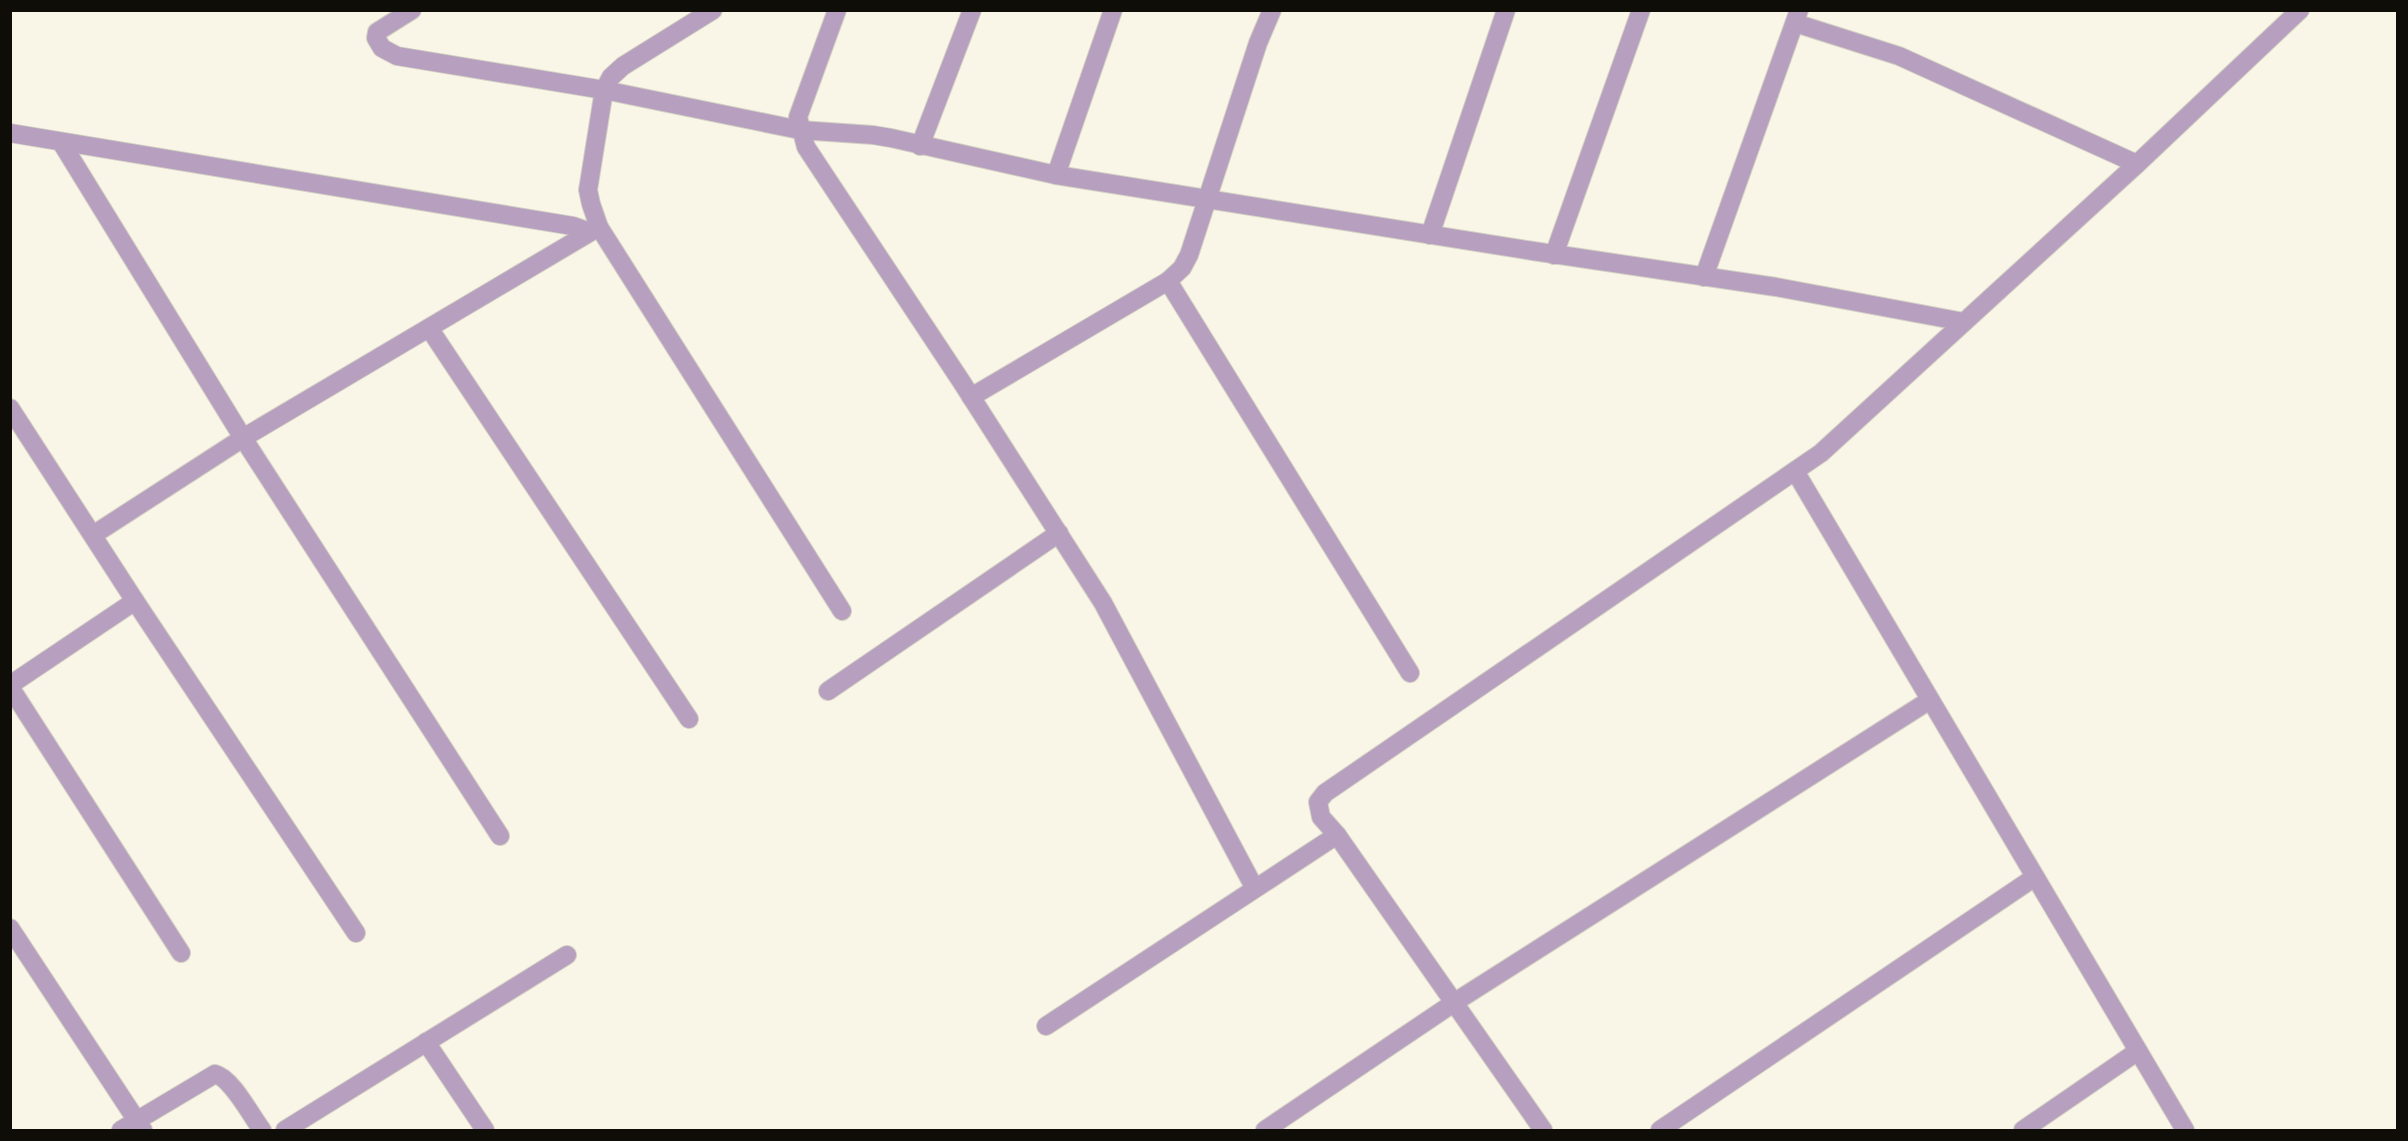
<svg xmlns="http://www.w3.org/2000/svg" width="2408" height="1141" viewBox="0 0 2408 1141" font-family="'DM Sans',sans-serif">
  <rect width="100%" height="100%" fill="#f9f6e7"/>
  <g fill="none" stroke-linecap="round" stroke-linejoin="round">
    <g stroke="#d3d1c3" stroke-width="20">
      <g id="minor">
        <path d="M412,10L377,32L376,38L382,48L397,56L604,90L800,130L873,135L891,138L1056,175L1533,251L1776,287L1964,322"/>
        <path d="M713,10L623,66L611,77L604,90L588,190L591,204L599,227L842,611"/>
        <path d="M837,10L798,117L806,147L961,381L1103,603L1254,887"/>
        <path d="M1795,23L1899,56L2137,164"/>
        <path d="M10,133L573,226L590,232"/>
        <path d="M61,142L243,438L500,836"/>
        <path d="M920,146L972,10"/>
        <path d="M1056,175L1113,10"/>
        <path d="M1430,235L1506,10"/>
        <path d="M1554,255L1641,10"/>
        <path d="M1704,277L1799,10"/>
        <path d="M1168,281L1410,673"/>
        <path d="M429,328L689,719"/>
        <path d="M971,397L1168,281L1182,268L1189,255L1258,43L1272,10"/>
        <path d="M10,408L135,601L356,933"/>
        <path d="M1795,471L2185,1130"/>
        <path d="M93,535L243,438L599,227"/>
        <path d="M10,685L135,601"/>
        <path d="M10,687L181,953"/>
        <path d="M828,691L1059,533"/>
        <path d="M10,928L143,1130"/>
        <path d="M1046,1026L1337,835"/>
        <path d="M426,1042L485,1130"/>
        <path d="M121,1130L215,1074C232,1078 251,1116 262,1130"/>
        <path d="M285,1130L567,955"/>
        <path d="M1265,1130L1455,1002L1930,700"/>
        <path d="M1543,1130L1337,835L1321,817L1318,802L1325,793L1821,453L2137,164L2300,10"/>
        <path d="M1660,1130L2035,877"/>
        <path d="M2023,1130L2138,1051"/>
      </g>
    </g>
    <use href="#minor" stroke="#b79fc0" stroke-width="18"/>
  </g>
  <rect width="2408" height="1141" fill="none" stroke="#0e0d08" stroke-width="24"/>
</svg>
